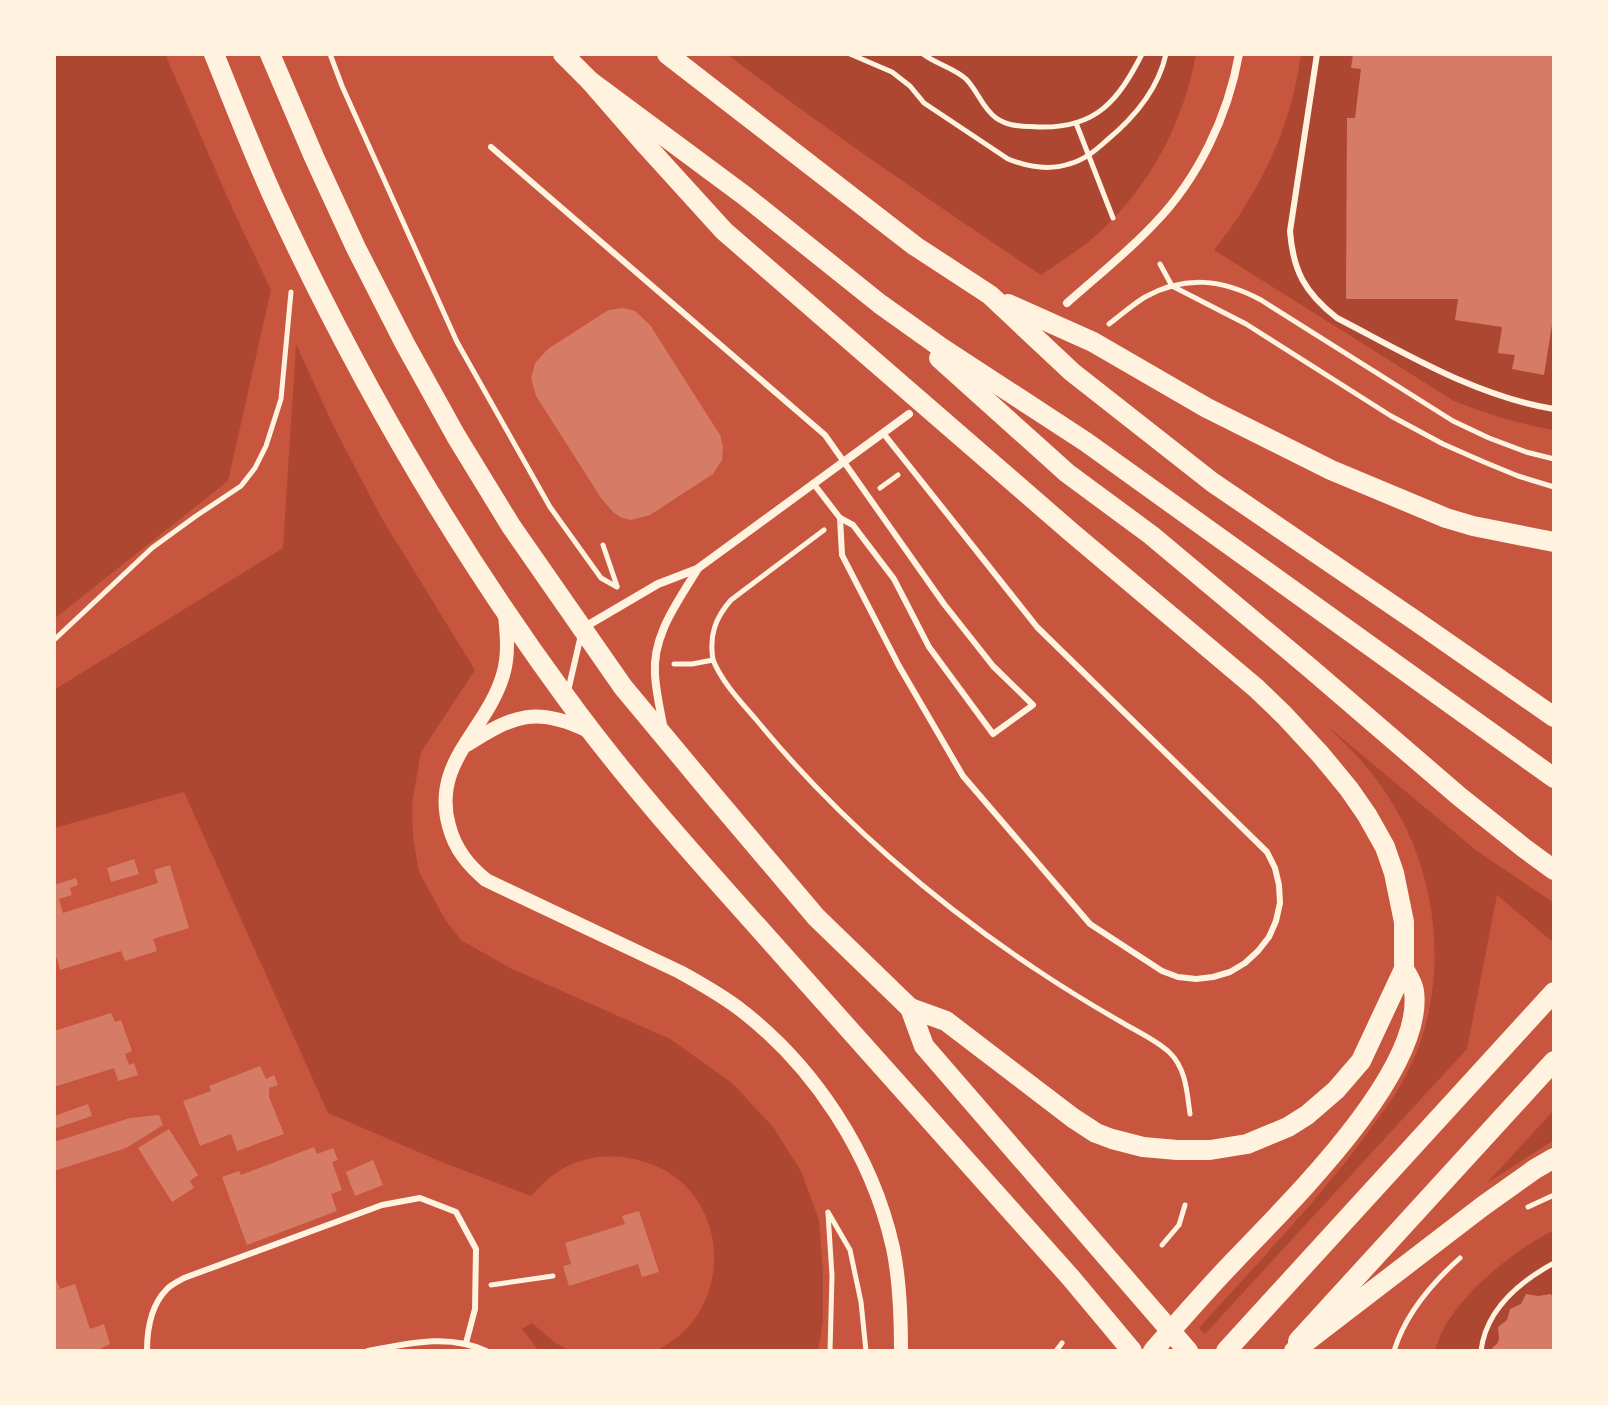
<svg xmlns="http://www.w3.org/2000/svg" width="1608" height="1405" viewBox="0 0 1608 1405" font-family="Quicksand,sans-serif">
  <rect width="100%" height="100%" fill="#c8553d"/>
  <g fill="#ae4732">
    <path d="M54,54H165L233,210L271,290L228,481L54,619Z"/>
    <path d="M727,54H1196C1184,121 1151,184 1101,231C1083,248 1061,261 1041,275C934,203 828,132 727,54Z"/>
    <path d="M1301,54H1554V430C1519,424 1487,414 1454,401L1214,250C1259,194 1292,126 1301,54Z"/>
    <path d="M296,344L333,425L381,517L475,670L421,752L412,803L413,837L419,872L446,921L461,940L510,968L670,1039L732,1083L773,1127L801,1171L819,1220L823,1274V1321L818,1351H655C716,1324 733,1243 691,1192C674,1171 647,1160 622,1157C599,1154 572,1161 553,1175C545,1181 538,1189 531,1196L444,1163L328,1113L184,792L54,828V690L283,548Z"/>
    <path d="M1326,725L1477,851L1554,903V943L1497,895L1467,1049L1205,1334L1199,1328C1257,1263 1318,1201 1369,1131C1379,1116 1391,1102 1400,1086C1452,999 1443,881 1389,798C1372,770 1349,747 1326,725Z"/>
    <path d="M1554,1110V1140L1487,1183Z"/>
    <path d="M1554,1230V1351H1435C1446,1303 1511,1252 1554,1230Z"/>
    <path d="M532,1323L554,1342L570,1351H539L522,1329Z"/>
  </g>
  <g fill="#d67c66">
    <path d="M1353,54H1554V312L1544,375L1512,369L1515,355L1498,353L1502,327L1455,320L1458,299H1346L1347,118H1355L1361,69L1351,68Z"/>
    <path d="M623,308L635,311L650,325L720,435L723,447L722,460L713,474L650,515L631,520L620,517L613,512L601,498L536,396L531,378L535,363L548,349L602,314L609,310Z"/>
    <path d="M134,859L139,874L111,882L107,868Z"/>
    <path d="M170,865L189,928L153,939L157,951L125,961L121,951L60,970L57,958L54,959V885L76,878L78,885L70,888L72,895L59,899L63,913L158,883L154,870Z"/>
    <path d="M111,1013L115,1022L121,1020L132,1051L125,1054L129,1065L134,1063L138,1075L118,1081L114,1068L54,1087V1031Z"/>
    <path d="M260,1066L266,1079L274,1075L278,1085L269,1088V1097L284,1134L237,1151L231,1134L200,1146L183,1101L211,1091L209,1086Z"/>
    <path d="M88,1104L92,1116L54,1129V1116Z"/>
    <path d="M159,1115L163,1125L126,1148L54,1171V1142L130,1118Z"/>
    <path d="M169,1129L198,1175L190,1181L194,1188L172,1202L138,1148Z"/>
    <path d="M314,1147L317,1154L333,1148L338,1160L332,1162L342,1190L331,1194L337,1211L247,1245L222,1177L239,1171L241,1175Z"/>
    <path d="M373,1160L383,1185L355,1196L346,1172Z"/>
    <path d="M639,1211L659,1272L642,1277L638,1264L569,1286L563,1266L571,1264L565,1243L625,1224L622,1216Z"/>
    <path d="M54,1275L60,1289L75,1284L90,1329L104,1324L110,1344L95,1351H54Z"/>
    <path d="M1526,1294L1538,1296L1551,1294L1554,1302V1351H1494L1492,1348L1497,1344L1499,1339L1498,1327L1507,1320L1510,1309L1521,1304Z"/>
  </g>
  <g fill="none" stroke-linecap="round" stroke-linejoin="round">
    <g stroke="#fff3e0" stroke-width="5">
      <path d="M330,54L342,86L457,342L550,507L601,578L617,587"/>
      <path d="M850,54L892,72L910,86L924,103L1008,159C1028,167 1048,171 1069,164C1084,160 1095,151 1106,141C1134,118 1158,90 1166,54"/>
      <path d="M923,54C936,64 954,68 966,79C978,91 982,108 996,118C1009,127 1023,126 1038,127C1096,129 1118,101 1142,54"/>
      <path d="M1076,123L1113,218"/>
      <path d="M1160,264L1172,286L1246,324L1391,416L1443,444L1484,462L1518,476L1554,487"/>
      <path d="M1109,324C1121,315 1132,305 1145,297C1185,275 1222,279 1261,300L1453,421L1489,438L1526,452L1554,459"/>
      <path d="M880,488L898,475"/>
      <path d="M603,545L617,586"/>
      <path d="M54,640L152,548L196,516L241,486L255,468L266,446L281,399L291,292"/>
      <path d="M713,660C709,636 715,618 731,600L824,530"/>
      <path d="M674,664H692L713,660C723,684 742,703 759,723C837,818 938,905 1040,972C1067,990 1095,1007 1123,1023C1138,1032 1156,1040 1169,1052C1186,1068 1187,1092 1190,1114"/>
      <path d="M1528,1207L1554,1195"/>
      <path d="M828,1212L850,1250L861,1302L866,1351"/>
      <path d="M828,1213L832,1276L830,1351"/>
      <path d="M1162,1245L1179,1225L1185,1205"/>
      <path d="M491,1285L553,1276"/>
      <path d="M1056,1351L1062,1343"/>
      <path d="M1394,1351C1405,1315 1432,1283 1460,1258"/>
      <path d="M1481,1351C1486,1309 1519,1282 1554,1263"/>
    </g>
    <g stroke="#fff3e0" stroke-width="6">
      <path d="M1317,54L1290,231C1293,271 1305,293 1337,318C1407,354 1475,396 1554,409"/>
      <path d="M491,147L825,435L944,604L993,666L1033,705L993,734L929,647L894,579L853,525L840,518L813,483"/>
      <path d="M840,518L842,555L899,666L963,776L1090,924L1162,971L1178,977L1196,979L1213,977L1230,972L1245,963L1258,951L1269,937L1276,921L1280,903L1279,885L1275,868L1267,852L1037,627L883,433"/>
      <path d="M568,691L581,635"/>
      <path d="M147,1351C147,1329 151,1305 167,1289C172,1284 179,1281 184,1278L382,1205L420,1198L456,1212L476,1249L475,1309L466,1343"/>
      <path d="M368,1351C407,1344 448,1333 486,1351"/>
    </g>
    <g stroke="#fff3e0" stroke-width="8">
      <path d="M1067,303C1096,277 1127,253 1154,224C1198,179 1228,116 1239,54"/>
      <path d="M583,628L658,584L697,569L909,414"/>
      <path d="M663,725C660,709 656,692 655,675C652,635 678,602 697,570"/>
    </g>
    <g stroke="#fff3e0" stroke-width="14">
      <path d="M505,615C507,636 509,655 503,675C487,730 431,762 449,826C455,849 468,865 486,880L680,972C700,983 719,994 737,1007C814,1065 872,1154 893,1248C900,1281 901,1317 901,1351"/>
      <path d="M467,745C513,715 537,706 588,731"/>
    </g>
    <g stroke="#fff3e0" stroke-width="20">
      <path d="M214,54C234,103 253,153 275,201C355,374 452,542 565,696C633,790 712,875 789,962C883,1067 977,1173 1071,1278L1132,1351"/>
      <path d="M270,54L314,157L356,248L405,344L456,436L511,526L623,687L712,794L816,917L910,1008L924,1046L1188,1351"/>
      <path d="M1298,1341L1554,1061"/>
      <path d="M1226,1351L1554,992"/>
    </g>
    <g stroke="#fff3e0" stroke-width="20">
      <path d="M563,54L590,81L745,196L880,304L939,346L1086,442L1554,778"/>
      <path d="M667,54L915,246L990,295L1072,372L1212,482L1413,619L1554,717"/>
      <path d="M590,81L644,143L724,231L1071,532L1256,688L1285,716L1321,755L1349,789L1367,815L1385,847L1394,873L1404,922V969L1361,1061L1336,1090L1307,1115L1288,1127L1247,1144L1210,1150H1177L1143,1147L1112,1139L1096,1133L1073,1118L946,1021L910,1008"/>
      <path d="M1008,304L1093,342L1207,408L1331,470L1446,518L1473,526L1554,542"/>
      <path d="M939,358L1067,473L1151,535L1310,668L1460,797L1524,848L1554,870"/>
      <path d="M1153,1351C1180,1320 1207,1289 1235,1260C1288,1204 1425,1072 1414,991C1413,983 1408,976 1404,969"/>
      <path d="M1294,1351L1483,1206L1535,1169L1554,1158"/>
    </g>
  </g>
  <rect width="1608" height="1405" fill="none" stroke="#fff3e0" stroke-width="112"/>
</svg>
